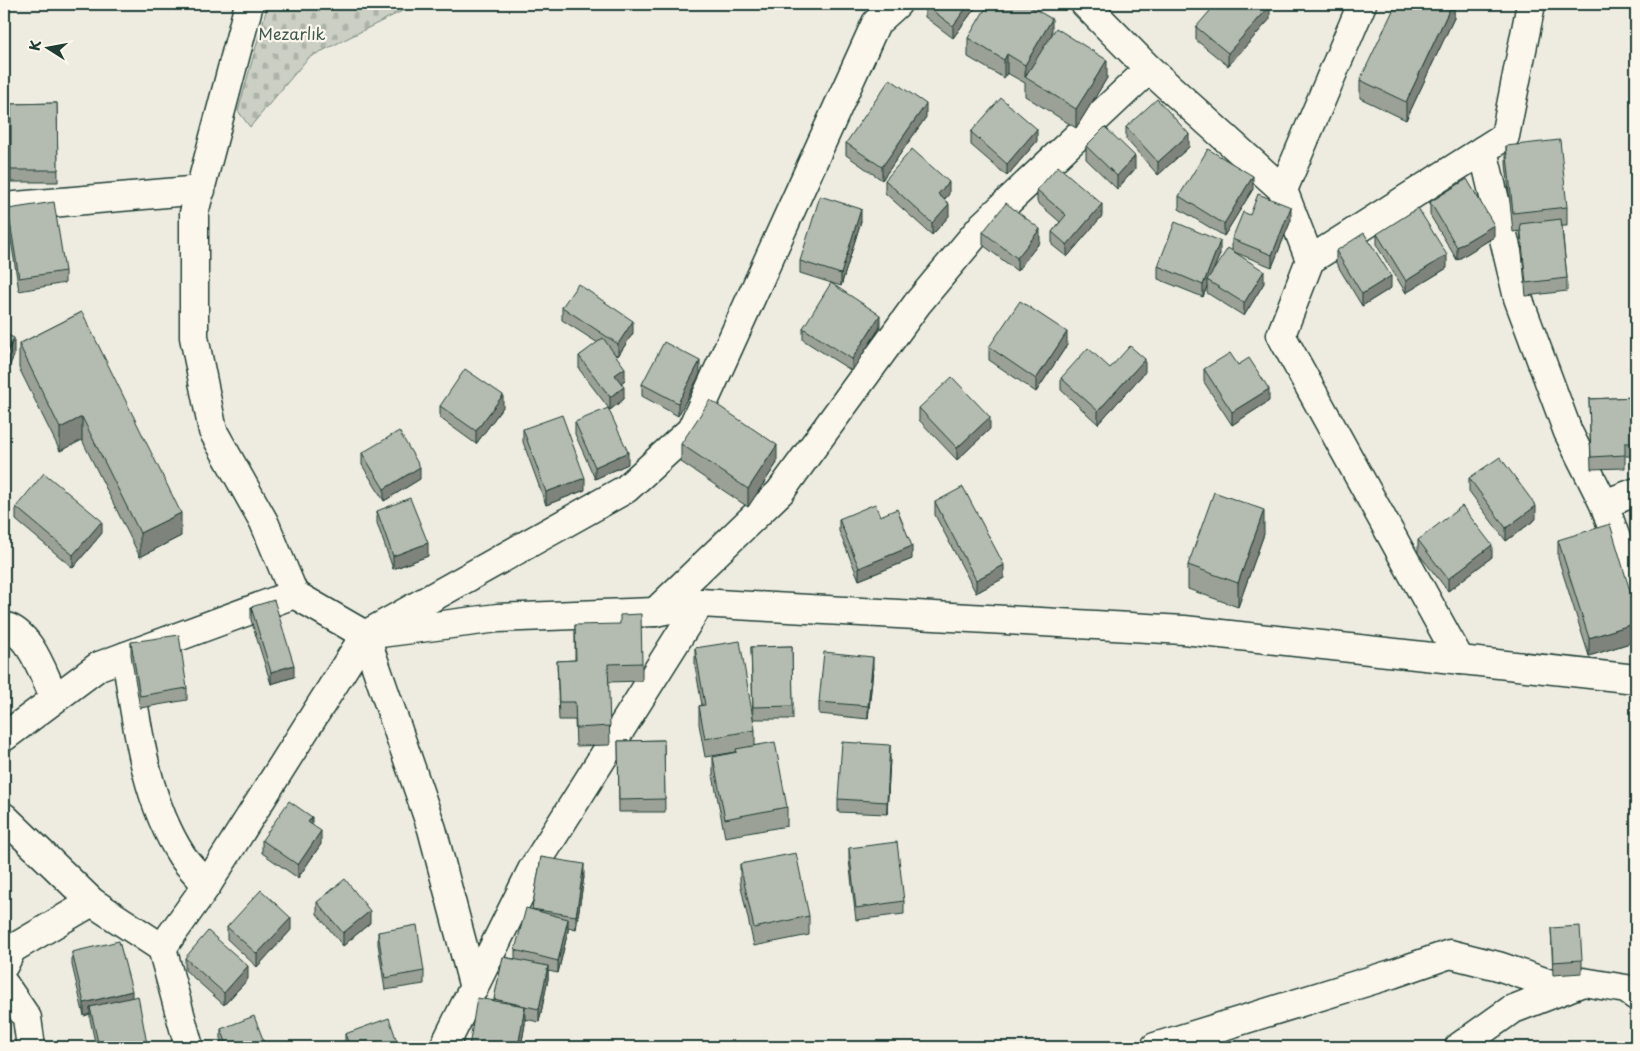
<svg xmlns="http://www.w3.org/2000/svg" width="1640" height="1051" viewBox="0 0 1640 1051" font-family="'Playpen Sans',sans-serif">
  <defs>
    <pattern id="cemetery-stones" width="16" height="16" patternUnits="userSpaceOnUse" patternTransform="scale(1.25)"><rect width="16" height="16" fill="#cbcfc4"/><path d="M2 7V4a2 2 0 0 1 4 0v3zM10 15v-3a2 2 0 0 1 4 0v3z" fill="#aeb3a9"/></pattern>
  </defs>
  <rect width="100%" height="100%" fill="#eeece1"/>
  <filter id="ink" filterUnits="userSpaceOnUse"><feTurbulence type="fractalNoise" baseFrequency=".02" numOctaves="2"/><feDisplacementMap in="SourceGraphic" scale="10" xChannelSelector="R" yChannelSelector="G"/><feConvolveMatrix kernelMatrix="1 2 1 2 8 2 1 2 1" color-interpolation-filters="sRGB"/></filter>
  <g filter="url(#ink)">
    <path fill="url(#cemetery-stones)" stroke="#75867c" d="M268,4H416L308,58L250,127L238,111Z"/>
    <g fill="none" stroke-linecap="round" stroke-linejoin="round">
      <g stroke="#1f3d34" stroke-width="31">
        <g id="street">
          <path d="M249,4L194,213V337L213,431L264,522L294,594L365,635L498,618L655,612L700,603L1184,630L1636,679"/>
          <path d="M1085,4L1149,69L1283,190L1310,260"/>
          <path d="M1483,150L1518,298L1568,432L1604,504L1636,596"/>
          <path d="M1283,190L1362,4"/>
          <path d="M4,207L201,190"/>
          <path d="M1604,504L1636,492"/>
          <path d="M655,612L780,492L917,304L983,225L1149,69"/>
          <path d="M4,626C32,634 43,675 55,698"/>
          <path d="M365,635L432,829L474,988"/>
          <path d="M126,656C137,724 144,797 182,856C189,866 199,876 207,885"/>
          <path d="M1460,660L1281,335L1310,260L1505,136L1531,4"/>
          <path d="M4,737L99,666L294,594"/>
          <path d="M4,817L92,902L162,948L189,1047"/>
          <path d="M162,948L207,885L365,635L626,489L691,430L876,23L897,4"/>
          <path d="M4,965L12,949L92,902"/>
          <path d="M4,984L27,1018L31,1047"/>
          <path d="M444,1047L532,870L700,603"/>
          <path d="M1155,1047L1392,974L1450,954L1498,966L1565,989"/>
          <path d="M1459,1047L1511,1010L1583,982L1626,989L1636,996"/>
        </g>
      </g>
      <use href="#street" stroke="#fbf7ec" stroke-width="28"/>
    </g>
    <g fill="#9ba197" stroke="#1f3d34">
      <path d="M978,4L953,38L925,17V5Z"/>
      <path d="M1328,4H1341V7Z"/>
      <path d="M1454,4V18L1406,120L1360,98V80Z"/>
      <path d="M1270,19L1228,66L1196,40V27Z"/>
      <path d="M1052,35L1107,78L1076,128L1025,96V83L1007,73L1004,78L968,57V38Z"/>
      <path d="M57,103L58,182H11V104Z"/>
      <path d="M926,117L882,180L846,155V143Z"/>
      <path d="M1126,127L1189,147L1158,175L1126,139Z"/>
      <path d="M971,132L1037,141L1007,176L971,145Z"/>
      <path d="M1086,146L1135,169L1117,189L1086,159Z"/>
      <path d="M1506,146L1567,207V226H1562L1567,278V291L1526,296L1520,231L1513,232L1506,164Z"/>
      <path d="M885,180L949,194L944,200L949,216L932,235L885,193Z"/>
      <path d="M1253,189L1224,236L1179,209V196Z"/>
      <path d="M1037,190L1102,216L1067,257L1052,245V232L1060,222L1037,202Z"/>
      <path d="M1430,202L1494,237L1457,260L1430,215Z"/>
      <path d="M8,209L65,271V283L19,291L8,221Z"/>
      <path d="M1250,215L1291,220L1272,267L1234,252L1264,283L1244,316L1207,293V286L1203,297L1158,279V266L1220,254L1213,270L1232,251V239Z"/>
      <path d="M861,221L841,286L800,273V261Z"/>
      <path d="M983,232L1040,242L1017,271L983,245Z"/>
      <path d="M1377,234L1447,268L1406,293L1377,246Z"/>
      <path d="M1336,251L1391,288L1362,306L1336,263Z"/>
      <path d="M562,307L633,333L618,356L615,354L625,380L621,383L624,399L610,410L579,369V356L598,343L562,320Z"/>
      <path d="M82,312L181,536L140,557L82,440L60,451L19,368V344Z"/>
      <path d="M880,327L852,371L803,340V328Z"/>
      <path d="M1067,345L1036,392L989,360V347Z"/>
      <path d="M1238,365L1269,401L1232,425L1204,382V369Z"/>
      <path d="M1110,368L1145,372L1098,424L1061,390V378Z"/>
      <path d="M700,374L678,416L642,396V384Z"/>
      <path d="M1636,397V456H1625V468L1591,469L1589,399Z"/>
      <path d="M440,406L503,407L476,444L440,418Z"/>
      <path d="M919,408L990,429L957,460L919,420Z"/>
      <path d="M575,422L628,464L595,479L575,434Z"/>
      <path d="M523,429L585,490L546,505L523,442Z"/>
      <path d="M681,444L777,463L748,507L681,462Z"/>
      <path d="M362,453L420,479L384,501L362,465Z"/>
      <path d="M1469,478L1536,519L1506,541L1469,491Z"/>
      <path d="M935,502L1004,578L976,593L935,515Z"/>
      <path d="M16,507L102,533L73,568L16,520Z"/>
      <path d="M377,511L428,556L393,569L377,523Z"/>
      <path d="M880,516L912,559L859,580L839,531V519Z"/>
      <path d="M1264,534L1238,607L1188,589V565Z"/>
      <path d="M1418,540L1492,557L1448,591L1418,553Z"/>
      <path d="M1558,540L1636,611V641L1589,656L1558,558Z"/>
      <path d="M251,607L294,677L271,684L251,620Z"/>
      <path d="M575,625L642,663V681L608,682L610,745L576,746L575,720H559L557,661L575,660Z"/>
      <path d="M131,642L187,688V700L140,708L131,655Z"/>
      <path d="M792,646L793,719H753L751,647Z"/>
      <path d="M695,648L755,730V746L787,807V826L725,837L713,775V757L736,752L705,757L699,724V706L702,705L695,666Z"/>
      <path d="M873,670L868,719L819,714V702Z"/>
      <path d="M664,740L665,812H619L618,741Z"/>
      <path d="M890,758L887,814L838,812V799Z"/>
      <path d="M312,825L321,844L298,878L262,853V840Z"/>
      <path d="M849,848L904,901V914L856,920L849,860Z"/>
      <path d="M541,857L584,877L576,929L568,927V931L558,973L548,971V979L539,1022L525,1019V1024L521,1047H469L494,1000L503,957L515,959V950L532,910Z"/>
      <path d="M740,864L809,916V935L754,946L740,882Z"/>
      <path d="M317,902L370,923L343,946L317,914Z"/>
      <path d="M227,927L291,930L257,967L227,939Z"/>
      <path d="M1551,928L1582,960V973L1553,975Z"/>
      <path d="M378,932L424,971V984L385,990L378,944Z"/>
      <path d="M72,952L132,998L147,1047H96L90,1019V1014L84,1016L72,965Z"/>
      <path d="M185,958L248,979L224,1005L185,970Z"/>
      <path d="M221,1029L266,1047H221Z"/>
      <path d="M345,1034L399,1047H345Z"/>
    </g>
    <g fill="#7e837b" stroke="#1f3d34">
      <path d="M969,4H978L953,38V26Z"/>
      <path d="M1452,4H1454V18L1406,120V102Z"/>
      <path d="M1270,6V19L1228,66V53Z"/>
      <path d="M1052,19V37L1025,77V65Z"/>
      <path d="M1007,54V73L1004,78V60Z"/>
      <path d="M1107,60V78L1076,128V109Z"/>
      <path d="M926,104V117L882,180V167Z"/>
      <path d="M1037,129V141L1007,176V164Z"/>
      <path d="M1189,134V147L1158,175V162Z"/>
      <path d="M1135,156V169L1117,189V176Z"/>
      <path d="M1253,176V189L1224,236V224Z"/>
      <path d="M949,182V194L938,207V194Z"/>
      <path d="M949,204V216L932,235V223Z"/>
      <path d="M1102,204V216L1067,257V245Z"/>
      <path d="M1291,207V220L1272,267V255Z"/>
      <path d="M861,209V221L841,286V274Z"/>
      <path d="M1494,225V237L1457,260V247Z"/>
      <path d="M1040,229V242L1017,271V258Z"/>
      <path d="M1220,241V254L1209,281L1207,280V286L1203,297V285Z"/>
      <path d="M1447,255V268L1406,293V281Z"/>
      <path d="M1264,271V283L1244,316V303Z"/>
      <path d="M1391,276V288L1362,306V294Z"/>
      <path d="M880,315V327L852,371V359Z"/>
      <path d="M633,321V333L618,356V344Z"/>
      <path d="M1067,332V345L1036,392V379Z"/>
      <path d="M14,338V356L4,378V360Z"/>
      <path d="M1145,359V372L1098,424V411Z"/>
      <path d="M700,361V374L678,416V403Z"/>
      <path d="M625,368V380L615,387V375Z"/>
      <path d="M624,387V399L610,410V397Z"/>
      <path d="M1269,389V401L1232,425V412Z"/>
      <path d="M503,395V407L476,444V431Z"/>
      <path d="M82,417V440L60,451V428Z"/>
      <path d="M990,417V429L957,460V448Z"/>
      <path d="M777,445V463L748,507V489Z"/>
      <path d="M628,452V464L595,479V467Z"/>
      <path d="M420,467V479L384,501V489Z"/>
      <path d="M585,478V490L546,505V492Z"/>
      <path d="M1536,506V519L1506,541V528Z"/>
      <path d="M1264,510V534L1238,607V583Z"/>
      <path d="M181,513V536L140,557V533Z"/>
      <path d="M102,521V533L73,568V555Z"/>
      <path d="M428,543V556L393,569V556Z"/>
      <path d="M1492,545V557L1448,591V579Z"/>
      <path d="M912,546V559L859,580V568Z"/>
      <path d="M1004,565V578L976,593V580Z"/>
      <path d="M1636,623V641L1589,656V638Z"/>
      <path d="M873,657V670L868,719V706Z"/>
      <path d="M294,665V677L271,684V672Z"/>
      <path d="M890,745V758L887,814V802Z"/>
      <path d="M312,817V829L308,822Z"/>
      <path d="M321,831V844L298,878V865Z"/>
      <path d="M584,864V877L576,929V916Z"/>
      <path d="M370,911V923L343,946V933Z"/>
      <path d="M291,918V930L257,967V954Z"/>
      <path d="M568,919V931L558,973V961Z"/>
      <path d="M248,966V979L224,1005V993Z"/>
      <path d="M548,966V979L539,1022V1009Z"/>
      <path d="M132,991V1003L90,1007V1014L84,1016V1003Z"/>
      <path d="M525,1006V1024L521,1047H518Z"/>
      <path d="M147,1044V1047H131Z"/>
    </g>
    <g fill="#b4bbb0" stroke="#1f3d34">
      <path d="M925,4H969L953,26L925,5Z"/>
      <path d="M988,4H1026L1052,19L1025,65L1007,54L1004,60L968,38Z"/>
      <path d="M1216,4H1267L1270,6L1228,53L1196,27Z"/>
      <path d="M1396,4H1452L1406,102L1360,80Z"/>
      <path d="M1056,28L1107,60L1076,109L1025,77Z"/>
      <path d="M890,79L926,104L882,167L846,143Z"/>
      <path d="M1001,98L1037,129L1007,164L971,132Z"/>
      <path d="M1157,99L1189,134L1158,162L1126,127Z"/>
      <path d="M57,103L58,170H11V104Z"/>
      <path d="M1105,127L1135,156L1117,176L1086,146Z"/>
      <path d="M1560,140L1567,207L1513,213L1506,146Z"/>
      <path d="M912,149L949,182L938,194L949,204L932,223L885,180Z"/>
      <path d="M1208,149L1253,176L1224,224L1179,196Z"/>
      <path d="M1058,166L1102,204L1067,245L1052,232L1066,215L1037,190Z"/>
      <path d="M1467,179L1494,225L1457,247L1430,202Z"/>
      <path d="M1258,194L1291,207L1272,255L1232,239L1243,212L1250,215Z"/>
      <path d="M820,196L861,209L841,274L800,261Z"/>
      <path d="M54,202L65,271L19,278L8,209Z"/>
      <path d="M1006,203L1040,229L1017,258L983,232Z"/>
      <path d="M1418,208L1447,255L1406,281L1377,234Z"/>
      <path d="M1561,219L1567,278L1526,283L1520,224Z"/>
      <path d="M1175,222L1220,241L1203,285L1158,266Z"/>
      <path d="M1364,233L1391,276L1362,294L1336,251Z"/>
      <path d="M1228,248L1264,271L1244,303L1207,280Z"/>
      <path d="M831,283L880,315L852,359L803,328Z"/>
      <path d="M578,284L633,321L618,344L562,307Z"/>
      <path d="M1020,301L1067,332L1036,379L989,347Z"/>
      <path d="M82,312L181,513L140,533L82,417L60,428L19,344Z"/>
      <path d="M4,333L14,338L4,360Z"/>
      <path d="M603,338L625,368L615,375L624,387L610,397L579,356Z"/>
      <path d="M664,342L700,361L678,403L642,384Z"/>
      <path d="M1130,346L1145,359L1098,411L1061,378L1088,348L1110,368Z"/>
      <path d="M1230,353L1238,365L1249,358L1269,389L1232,412L1204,369Z"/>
      <path d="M465,369L503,395L476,431L440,406Z"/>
      <path d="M952,377L990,417L957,448L919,408Z"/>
      <path d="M1636,397V443H1625V455L1591,457L1589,399Z"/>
      <path d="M710,400L777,445L748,489L681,444Z"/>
      <path d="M608,408L628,452L595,467L575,422Z"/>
      <path d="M562,415L585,478L546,492L523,429Z"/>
      <path d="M399,431L420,467L384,489L362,453Z"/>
      <path d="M1500,457L1536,506L1506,528L1469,478Z"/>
      <path d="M44,473L102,521L73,555L16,507Z"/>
      <path d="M963,487L1004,565L976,580L935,502Z"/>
      <path d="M1214,492L1264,510L1238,583L1188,565Z"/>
      <path d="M410,498L428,543L393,556L377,511Z"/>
      <path d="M875,504L880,516L897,509L912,546L859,568L839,519Z"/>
      <path d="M1462,506L1492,545L1448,579L1418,540Z"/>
      <path d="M1610,524L1636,611V623L1589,638L1558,540Z"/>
      <path d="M274,600L294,665L271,672L251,607Z"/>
      <path d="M641,614L642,663L608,664L610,726L576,728L575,702H559L557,661L576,660L575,625L620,624V615Z"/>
      <path d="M179,635L187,688L140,696L131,642Z"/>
      <path d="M740,641L755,730L705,739L699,706L705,705L695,648Z"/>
      <path d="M792,646L793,706L753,707L751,647Z"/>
      <path d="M824,652L873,657L868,706L819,702Z"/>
      <path d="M664,740L665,799L619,800L618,741Z"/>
      <path d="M775,742L787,807L725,819L713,757L737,752L736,749Z"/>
      <path d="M842,742L890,745L887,802L838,799Z"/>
      <path d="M289,801L312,817L308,822L321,831L298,865L262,840Z"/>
      <path d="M897,842L904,901L856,908L849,848Z"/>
      <path d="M796,853L809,916L754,928L740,864Z"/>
      <path d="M541,857L584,864L576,916L532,909Z"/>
      <path d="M345,879L370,911L343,933L317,902Z"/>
      <path d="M261,890L291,918L257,954L227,927Z"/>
      <path d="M526,908L568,919L558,961L515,950Z"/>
      <path d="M417,925L424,971L385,978L378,932Z"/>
      <path d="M1580,926L1582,960L1553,962L1551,928Z"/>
      <path d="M208,931L248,966L224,993L185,958Z"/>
      <path d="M119,941L132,991L84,1003L72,952Z"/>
      <path d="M503,957L548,966L539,1009L525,1006L494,999Z"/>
      <path d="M138,996L147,1044L131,1047H99L90,1007Z"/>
      <path d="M477,998L525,1006L518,1047H469Z"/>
      <path d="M254,1016L266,1047H228L221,1029Z"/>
      <path d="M389,1018L399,1047H350L345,1034Z"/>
    </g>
  </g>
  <g text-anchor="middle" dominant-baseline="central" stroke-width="4.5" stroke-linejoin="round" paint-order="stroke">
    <g font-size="16" fill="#415a51" stroke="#fbf7ec">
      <text x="292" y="33">Mezarlık</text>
    </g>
  </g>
  <rect width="1640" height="1051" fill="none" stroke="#fbf7ec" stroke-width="20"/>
  <rect x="10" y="10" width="1620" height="1031" fill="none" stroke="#1f3d34" stroke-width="2" filter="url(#ink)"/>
  <g transform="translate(48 48) rotate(281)" stroke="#fbf7ec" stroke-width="4" paint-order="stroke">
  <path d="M0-4L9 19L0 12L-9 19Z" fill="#1f3d34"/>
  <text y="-8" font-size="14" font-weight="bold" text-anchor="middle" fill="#1f3d34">K</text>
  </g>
</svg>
